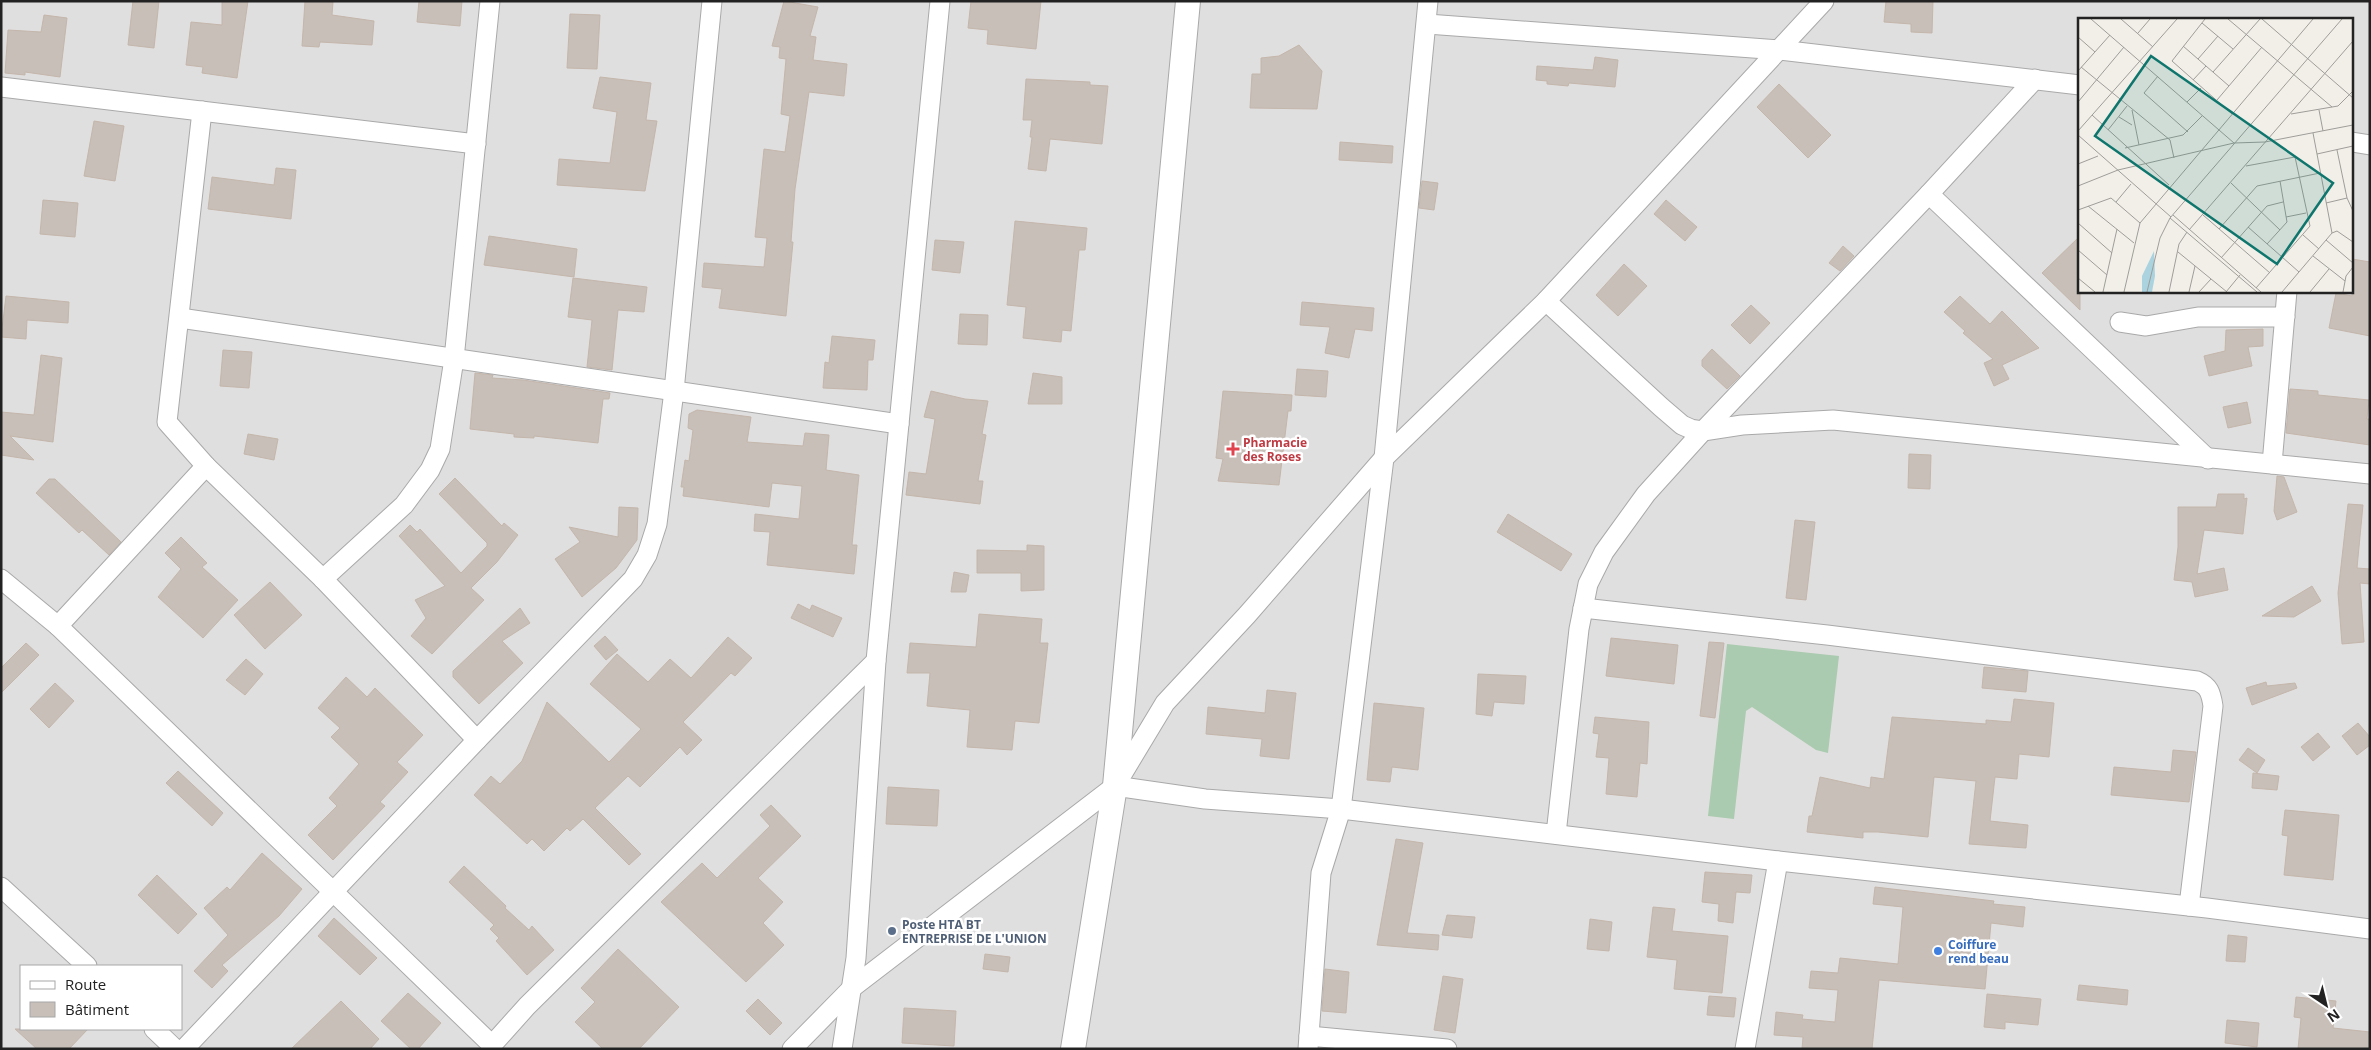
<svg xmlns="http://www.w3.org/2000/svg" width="2371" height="1050" viewBox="0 0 2371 1050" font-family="'Open Sans',sans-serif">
  <rect width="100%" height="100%" fill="#f2efe9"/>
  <path fill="#e0dfdf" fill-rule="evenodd" d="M1,1H2370V1049H1ZM2080,19H2352V291H2080ZM21,966H181V1029H21Z"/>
  <path fill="#aacbaf" d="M1727,644L1839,656L1828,753L1816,750L1752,707L1746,711L1734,819L1708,816Z"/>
  <g fill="#c7bfb8" stroke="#c4b6ab">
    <path d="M133,1H159L154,48L128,45Z"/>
    <path d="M222,1H248L237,78L202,73L203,67L186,65L191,22L222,25Z"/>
    <path d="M305,1L333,2L332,15L374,21L372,45L320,42L319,47L302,46Z"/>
    <path d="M419,1H462L460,26L417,22Z"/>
    <path d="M784,1L818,7L810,36L816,37L813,60L847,64L844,96L809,92L795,189L791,242H793L786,316L719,308L722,289L702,287L704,263L764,267L767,238L755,237L764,149L785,152L790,116L781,114L786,59L779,58L780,47L772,46Z"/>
    <path d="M971,1H1041L1036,49L987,44L988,30L968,28Z"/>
    <path d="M1886,1H1933L1932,33L1911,32V24L1884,22Z"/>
    <path d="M570,14L600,15L597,69L567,68Z"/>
    <path d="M44,15L67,18L60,77L25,72V75L5,73L8,30L41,32Z"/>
    <path d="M1299,45L1322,71L1317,109L1250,108L1252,74H1261V58L1279,56Z"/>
    <path d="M1595,57L1618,60L1615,87L1569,83L1568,86L1547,84V81L1536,80L1537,66L1593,70Z"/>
    <path d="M600,77L651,83L646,120L657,121L645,191L557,185L559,159L610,163L617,112L593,108Z"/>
    <path d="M1026,79L1090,82V85L1108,86L1102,144L1050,139L1046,171L1028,169L1032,137H1030L1032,120H1023Z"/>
    <path d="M1779,84L1831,135L1808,158L1757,107Z"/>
    <path d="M94,121L124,126L115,181L84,176Z"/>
    <path d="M1340,142L1393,146L1392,163L1339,160Z"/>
    <path d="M276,168L296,170L291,219L208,209L212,177L274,185Z"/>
    <path d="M1422,181L1438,183L1434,210L1419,208Z"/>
    <path d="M43,200L78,203L75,237L40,234Z"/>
    <path d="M1666,200L1697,227L1685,241L1654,214Z"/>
    <path d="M1015,221L1087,228L1085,250H1079L1071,331L1062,330L1061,342L1023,338L1026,307L1007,305Z"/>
    <path d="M489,236L577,249L574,277L484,265Z"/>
    <path d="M2080,236V310L2042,273Z"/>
    <path d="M935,240L964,242L960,273L932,270Z"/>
    <path d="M1843,246L1854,256L1840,271L1829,263Z"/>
    <path d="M2352,259L2370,262V336L2329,328L2336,293L2352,296Z"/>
    <path d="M1624,264L1647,286L1618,316L1596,295Z"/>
    <path d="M573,278L647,287L644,312L618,310L612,370L587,367L592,320L568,317Z"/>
    <path d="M6,296L69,302L68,323L27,320L26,339L1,337Z"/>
    <path d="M1960,296L1990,324L2002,311L2039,348L2002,365L2009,379L1994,386L1984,363L1993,359L1963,333L1965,331L1944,312Z"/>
    <path d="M1302,302L1374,308L1372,331L1355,329L1349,358L1325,353L1330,327L1300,325Z"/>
    <path d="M1751,305L1770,323L1750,344L1731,325Z"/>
    <path d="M960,314L988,315L987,345L958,344Z"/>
    <path d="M2263,329V346L2248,347L2252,366L2209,376L2204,356L2225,351L2226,330Z"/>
    <path d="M832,336L875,340L873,360H868L867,390L823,388L825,362L829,363Z"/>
    <path d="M1712,349L1740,376L1727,389L1702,366V360Z"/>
    <path d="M223,350L252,352L249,388L220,386Z"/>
    <path d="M41,355L62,358L53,442L10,436L34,460L1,455V412L34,415Z"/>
    <path d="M1297,369L1328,371L1326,397L1295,395Z"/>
    <path d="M475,373L493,375L492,378L523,380L610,393L609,399H603L598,443L534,436V438L514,437V434L470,429Z"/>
    <path d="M1033,373L1062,377V404H1028Z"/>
    <path d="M2290,389L2318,391V395L2369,400L2367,419H2370V445L2286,433Z"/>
    <path d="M931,391L965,399L988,401L982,434L986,435L978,481H983L980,504L906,495L909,472L926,474L935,419L924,417Z"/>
    <path d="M1223,391L1292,395L1291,411H1288L1279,485L1218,481L1223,459L1216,458Z"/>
    <path d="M2247,402L2251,423L2228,428L2223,407Z"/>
    <path d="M697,410L751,417L747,442L803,446L805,433L829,435L826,470L859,475L852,545H857L854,574L767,565L770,532L754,531L755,514L799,519L802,486L772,483L769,507L683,496L684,487H681L685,460L689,461L693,430L688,428L689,414Z"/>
    <path d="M248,434L278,439L274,460L244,454Z"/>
    <path d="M1909,454L1931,455L1930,489L1908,488Z"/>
    <path d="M2277,476L2284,477L2297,512L2277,520L2274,511Z"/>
    <path d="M455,478L502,526L504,523L518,535L497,562L471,588L484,600L432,654L411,636L426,618L415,600L445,586L399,536L410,525L417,532L420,529L461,573L487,546V543L439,494Z"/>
    <path d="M49,479H55L121,542L109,555L82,530L79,533L36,493Z"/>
    <path d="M2218,494H2244V499L2247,498L2243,534L2204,530L2197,574L2224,568L2228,590L2195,597L2192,582L2174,580L2178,547V507H2216Z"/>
    <path d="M2348,504L2363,505L2357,568L2370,569V584L2360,583L2364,642L2342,644L2338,593Z"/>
    <path d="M619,507L638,508L637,540L616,568L582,597L555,559L580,542L569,527L618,537Z"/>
    <path d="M1508,514L1572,554L1561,571L1497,532Z"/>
    <path d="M1795,520L1815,522L1806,600L1786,598Z"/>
    <path d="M181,537L207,563L202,567L238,600L203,638L158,597L181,569L165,553Z"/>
    <path d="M1027,545L1044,546V590L1021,591V573H977V550L1027,551Z"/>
    <path d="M954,572L969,575L966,592H951Z"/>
    <path d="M270,582L302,615L265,649L234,615Z"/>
    <path d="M2312,586L2321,601L2294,617L2262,616Z"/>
    <path d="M798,604L810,610L812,605L842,618L833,637L791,618Z"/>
    <path d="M520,608L530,623L502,641L523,663L479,704L453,677V671Z"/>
    <path d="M979,614L1042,619L1040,643H1048L1039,723L1015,721L1012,750L967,747L970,710L927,706L930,673H907L910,643L976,647Z"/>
    <path d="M605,636L618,650L606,660L594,646Z"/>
    <path d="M728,637L752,658L735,676L731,673L683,722L702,740L687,755L680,747L640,787L628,776L595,808L641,854L629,865L583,819L570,831L567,828L544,851L532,839L527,844L474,795L491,776L500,784L522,761L547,702L609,762L641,729L590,684L617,654L648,682L670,659L691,678Z"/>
    <path d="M1611,638L1678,645L1674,684L1606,676Z"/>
    <path d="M1709,642L1724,643L1715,718L1700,716Z"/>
    <path d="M26,643L39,655L1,693V668Z"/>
    <path d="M246,659L263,674L245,695L226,680Z"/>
    <path d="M1984,667L2028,671L2026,692L1982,688Z"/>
    <path d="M1478,674L1526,676L1524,704L1494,702L1492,716L1476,714Z"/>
    <path d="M346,677L367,697L375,688L423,735L397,762L408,772L380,802L385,806L333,860L308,835L337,806L329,798L359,764L331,737L340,728L318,708Z"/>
    <path d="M2266,682L2267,686L2295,683L2297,688L2252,705L2246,688Z"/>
    <path d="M55,683L74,701L49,728L30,709Z"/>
    <path d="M1267,690L1296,693L1289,759L1260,756L1262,739L1206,734L1208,707L1265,713Z"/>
    <path d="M2014,699L2054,703L2049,757L2019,754L2017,779L1995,777L1990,821L2028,825L2026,848L1969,844L1976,781L1934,777L1928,837L1878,832H1863V838L1807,832L1809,816H1812L1820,777L1870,788L1871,777L1884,779L1892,717L1986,724V720L2011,722Z"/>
    <path d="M1374,703L1424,708L1418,770L1392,767L1390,782L1367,780Z"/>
    <path d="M1595,717L1649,722L1647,764L1640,763L1637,797L1606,794L1609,758L1596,757L1599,734L1593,733Z"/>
    <path d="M2358,723L2370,737V745L2357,755L2342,736Z"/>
    <path d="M2318,733L2330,747L2313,761L2301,747Z"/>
    <path d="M2248,748L2265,760L2257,773L2239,760Z"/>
    <path d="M2173,750L2196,752L2189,802L2111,795L2114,767L2171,772Z"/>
    <path d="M178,771L223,813L212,826L166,783Z"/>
    <path d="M2253,773L2279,776L2277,790L2252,788Z"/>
    <path d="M888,787L939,790L937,826L886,824Z"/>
    <path d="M771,805L801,836L758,878L783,902L763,923L784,945L746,982L661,902L702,863L717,878L770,826L760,815Z"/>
    <path d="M2285,810L2339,815L2333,880L2284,875L2288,836L2282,835Z"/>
    <path d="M1396,839L1423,843L1407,933L1439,935L1438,950L1377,945Z"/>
    <path d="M262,853L302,889L279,916L222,965L228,971L212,988L194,971L228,935L204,908L227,887L230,890Z"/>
    <path d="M464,866L506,906L505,908L529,930L532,926L554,950L527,975L496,941L499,938L490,929L494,925L449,882Z"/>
    <path d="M1705,872L1752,875L1750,893L1736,892L1733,923L1718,921L1719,904L1702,902Z"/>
    <path d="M157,875L197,914L178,934L138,895Z"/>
    <path d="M1875,887L1994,901L1993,904L2025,907L2023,927L1991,923L1985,989L1879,980L1872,1049H1802L1803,1037L1774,1035L1776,1012L1803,1015L1802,1019L1835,1022L1838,990L1809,988L1811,971L1838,973L1840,958L1898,964L1903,907L1873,904Z"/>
    <path d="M1653,907L1675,909L1672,931L1728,936L1722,993L1674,989L1677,960L1647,957Z"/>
    <path d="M1447,915L1475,917L1472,938L1442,935Z"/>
    <path d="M334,918L377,958L360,975L318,936Z"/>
    <path d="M1590,919L1612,922L1609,951L1587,949Z"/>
    <path d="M2228,935L2247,937L2245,962L2226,961Z"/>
    <path d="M618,949L679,1007L639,1049H603L575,1022L595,1002L581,988Z"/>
    <path d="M985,954L1010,957L1008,972L983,969Z"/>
    <path d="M1325,969L1349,972L1346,1013L1322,1011Z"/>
    <path d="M1443,976L1463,979L1455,1033L1434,1030Z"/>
    <path d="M2079,985L2128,990L2127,1005L2077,1000Z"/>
    <path d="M408,993L441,1023L418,1049H411L381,1021Z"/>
    <path d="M1987,994L2041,999L2038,1025L2005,1022V1029L1984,1027Z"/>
    <path d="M1709,996L1736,998L1734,1017L1707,1015Z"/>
    <path d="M2296,997L2336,1001L2333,1028L2370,1032V1049H2298L2301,1018L2294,1017Z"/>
    <path d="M758,999L782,1023L770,1035L746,1011Z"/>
    <path d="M341,1001L379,1039L370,1049H291Z"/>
    <path d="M904,1008L956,1011L954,1046L902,1043Z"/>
    <path d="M2227,1020L2259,1023L2257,1047L2225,1043Z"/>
    <path d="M15,1029H88L69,1049H37Z"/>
  </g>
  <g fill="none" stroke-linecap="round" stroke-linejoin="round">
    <g stroke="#a9a9a9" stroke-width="21">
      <g id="minor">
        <path d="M1427,24L1780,50L2080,85"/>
        <path d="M1,87L476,144"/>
        <path d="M202,111L167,422L206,466L323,579L477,740"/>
        <path d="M2352,142L2370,145"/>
        <path d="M1929,194L2208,459"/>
        <path d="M1546,301L1661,407L1682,425L1691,429L1703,431L1742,425L1833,420L2370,474"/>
        <path d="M180,318L899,424"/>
        <path d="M2120,322L2146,326L2198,317H2285"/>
        <path d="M2272,464L2287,291"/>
        <path d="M1,579L58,626L492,1045L527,1006L876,661"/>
        <path d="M323,579L404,505L430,470L440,449L454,359L490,1"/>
        <path d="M1583,608L1827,635L2197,681C2209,686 2211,693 2213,706L2189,906"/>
        <path d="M58,626L206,466"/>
        <path d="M1115,786L1205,799L1341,809L1778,861L2207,908L2370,929"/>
        <path d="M1556,834L1579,629L1588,584L1604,552L1646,494L1703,431L1929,194L2035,79"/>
        <path d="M1,887L87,966"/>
        <path d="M154,1029L175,1049"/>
        <path d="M1309,1036L1447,1049"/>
        <path d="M184,1049L477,740L633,579L647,555L657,524L674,391L712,1"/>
        <path d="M792,1049L853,987L1115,786L1165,703L1247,615L1384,458L1546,301L1824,1"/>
        <path d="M842,1049L856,958L876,661L940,1"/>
        <path d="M1308,1049L1321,873L1341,809L1384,458L1428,1"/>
        <path d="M1745,1049L1778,861"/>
      </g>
    </g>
    <g stroke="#a9a9a9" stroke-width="26">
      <path id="tertiary" d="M1073,1049L1115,786L1188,1"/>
    </g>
    <use href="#minor" stroke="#fff" stroke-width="19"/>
    <use href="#tertiary" stroke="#fff" stroke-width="24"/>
  </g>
  <path fill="#e0444e" stroke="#fff" stroke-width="2" d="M1230.5 441.5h5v5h5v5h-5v5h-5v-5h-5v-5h5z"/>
  <circle fill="#5c6f8a" stroke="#fff" stroke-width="2" cx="892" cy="931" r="5"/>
  <circle fill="#3f7fe0" stroke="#fff" stroke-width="2" cx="1938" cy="951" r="5"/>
  <g text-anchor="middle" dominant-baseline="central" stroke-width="5" stroke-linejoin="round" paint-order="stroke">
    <g font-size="12" font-weight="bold" fill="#be3a42" stroke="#fff" text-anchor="start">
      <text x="1243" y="442">Pharmacie<tspan x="1243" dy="14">des Roses</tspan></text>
    </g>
    <g font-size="12" font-weight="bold" fill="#4e5e75" stroke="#fff" text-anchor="start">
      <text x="902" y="924">Poste HTA BT<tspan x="902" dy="14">ENTREPRISE DE L'UNION</tspan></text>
    </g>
    <g font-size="12" font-weight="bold" fill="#366cbe" stroke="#fff" text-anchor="start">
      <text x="1948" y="944">Coiffure<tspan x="1948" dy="14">rend beau</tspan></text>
    </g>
  </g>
  <g transform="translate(2078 18)">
    <rect width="275" height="275" fill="#f2efe9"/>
    <path d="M76,233L77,258L74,274H64V258Z" fill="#aad3df"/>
    <path fill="none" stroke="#9f9d99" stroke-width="1" d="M13,1L156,125M43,1L75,29M127,1L94,43L154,96M150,1L254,89M184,1L275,80M124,5L155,31M60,15L72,1M0,19L17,34M105,28L151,68M120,41L140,18M3,49L92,122L96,140M0,53L32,17M135,54L182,1M80,58L66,75L110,114M115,62L128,48M139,82L184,29M0,84L46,29M109,84L123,70M54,92L61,127M241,92L245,113M213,96L260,88L275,73M14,97L91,167M41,99L54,107M30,112L49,88M0,113L99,1M235,115L254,215M0,117L93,199M47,130L105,117L124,98M259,132L269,180L275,193M239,136L275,128M0,146L20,138M168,148L217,139L232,208L178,270M153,165L202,212M0,168L40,152L156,125L187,124L275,107M38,184L53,166M248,185L269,180M10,188L56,225M0,192L33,180L62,205M95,197L183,274M125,197L192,255M208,199L228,195M92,200L179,274M0,205L34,235M170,209L221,254M141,211L179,168L242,155M111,212L275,23M225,217L241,231M248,222L275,245M189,226L209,204L202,163M0,232L29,257M100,234L149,274M235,238L267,263M143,240L189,188L205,184M0,260L17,274M25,274L39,211M46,274L62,205L235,1M69,274L82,220L92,200L264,1M91,274L101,226L109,214M111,274L117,248M121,274L133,261M148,274L162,257M204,274L254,215L259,213L275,224M232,274L251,251M265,274L268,258L275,249"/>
    <path fill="#0f766e" fill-opacity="0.15" stroke="#0f766e" stroke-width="2.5" d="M73,38L255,165L199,246L17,118Z"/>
    <rect width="275" height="275" fill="none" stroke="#222" stroke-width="2.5"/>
  </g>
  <rect width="2371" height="1050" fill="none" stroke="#222222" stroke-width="5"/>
  <rect x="20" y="965" width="162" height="65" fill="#ffffff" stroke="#a7a7a7"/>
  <rect x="30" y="981" width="25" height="8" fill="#ffffff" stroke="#a7a7a7"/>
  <text x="65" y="990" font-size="15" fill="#222222">Route</text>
  <rect x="30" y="1002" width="25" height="15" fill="#c7bfb8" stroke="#a7a7a7"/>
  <text x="65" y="1015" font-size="15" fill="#222222">Bâtiment</text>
  <g transform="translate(2326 1005) rotate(145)" stroke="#ffffff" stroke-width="4" paint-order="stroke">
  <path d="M0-4L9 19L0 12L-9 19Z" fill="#222222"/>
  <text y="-8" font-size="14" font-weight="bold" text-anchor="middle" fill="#222222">N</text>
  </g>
</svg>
